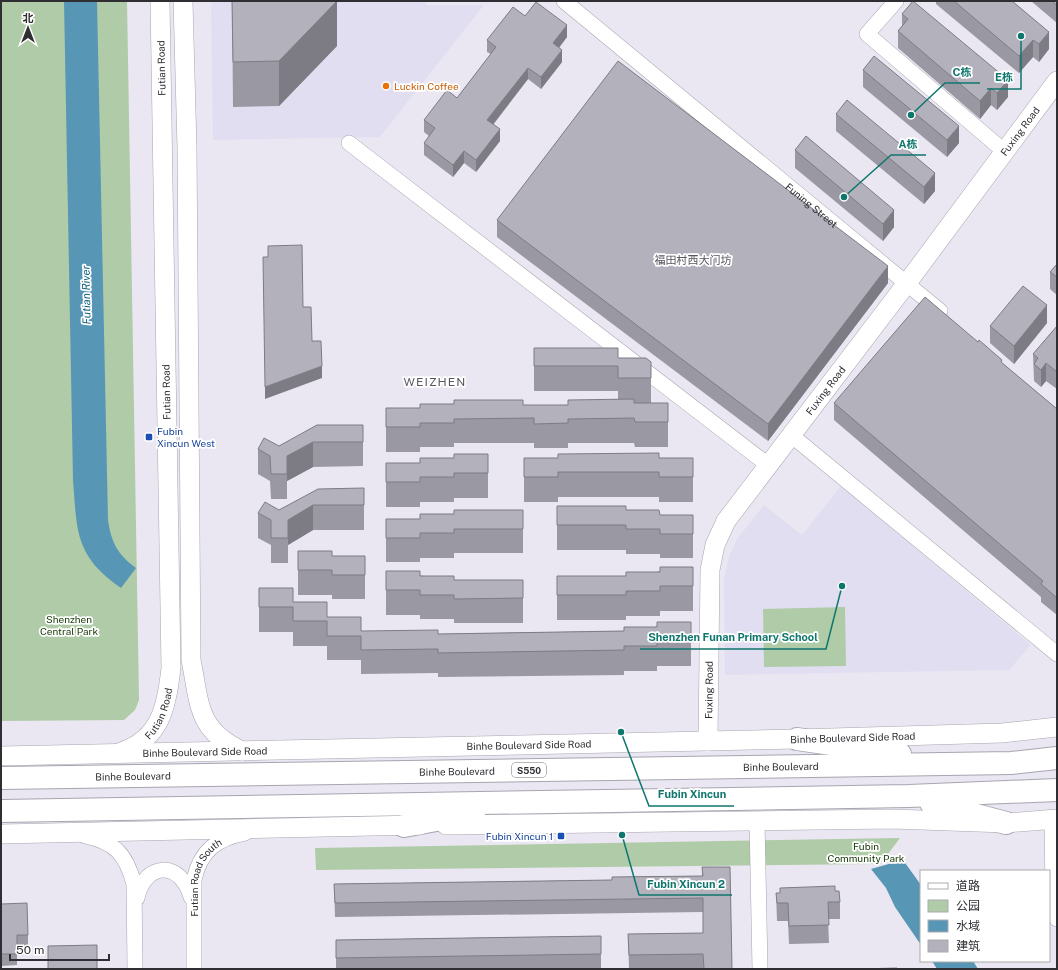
<svg xmlns="http://www.w3.org/2000/svg" width="1058" height="970" viewBox="0 0 1058 970" font-family="'Public Sans','Noto Sans SC',sans-serif">
  <rect width="100%" height="100%" fill="#eae7f2"/>
  <g fill="#e2def1">
    <path d="M211,1H426V5H484L380,137L213,140Z"/>
    <path d="M841,486L1031,645L1009,670L725,675L724,579L729,556L737,539L764,505L802,535Z"/>
  </g>
  <g fill="#b0cba7">
    <path d="M1,1H127L139,700L135,710L124,720L1,721Z"/>
    <path d="M845,607L846,666L764,667L763,609Z"/>
    <path d="M900,838L885,858L872,864L316,870L315,848Z"/>
  </g>
  <g fill="#5896b5">
    <path d="M64,1H97L108,520C111,542 118,555 136,568L121,588C75,556 77,532 73,480Z"/>
    <path d="M903,860L921,885V945L895,907L886,888L871,869Z"/>
    <path d="M932,961H973L978,969H937Z"/>
  </g>
  <g fill="none" stroke-linecap="round" stroke-linejoin="round">
    <g stroke="#a7a5af" stroke-width="16">
      <g id="minor">
        <path id="s1" d="M564,1L940,311"/>
        <path d="M896,1L867,34L1005,152"/>
        <path d="M349,143L768,465"/>
        <path d="M791,435L1057,654"/>
        <path d="M1052,820L1053,899L1057,919"/>
        <path d="M757,821L760,969"/>
        <path d="M85,836C115,842 126,854 134,884L135,969"/>
        <path d="M137,898C145,861 181,861 191,897"/>
        <path id="s2" d="M194,969V880C200,851 217,838 245,833"/>
      </g>
    </g>
    <g stroke="#a7a5af" stroke-width="20">
      <g id="major">
        <path d="M183,1L187,148L191,660C200,705 197,730 242,751"/>
        <path id="s3" d="M708,741L710,570L715,545L726,521L907,283L1057,81"/>
        <path id="s4" d="M121,752C161,739 167,705 171,668L160,1"/>
        <path id="s5" d="M1,756L797,739L1002,733L1057,727"/>
        <path d="M446,825L892,819L1006,823L1057,819"/>
        <path d="M1,834L420,825"/>
      </g>
    </g>
    <g stroke="#a7a5af" stroke-width="24">
      <g id="highway">
        <path d="M797,739L900,754"/>
        <path id="s6" d="M1,778L1011,763L1057,758"/>
        <path d="M931,803L1006,823"/>
        <path d="M1,811L909,796L1057,790"/>
        <path d="M404,826L474,813"/>
      </g>
    </g>
    <use href="#minor" stroke="#fff" stroke-width="15"/>
    <use href="#major" stroke="#fff" stroke-width="19"/>
    <use href="#highway" stroke="#fff" stroke-width="22"/>
  </g>
  <g fill="#9a98a2">
    <path d="M232,1H337V46L279,106L233,107Z"/>
    <path d="M936,1H1012L1049,49L1039,62L1033,57L1019,73L936,4Z"/>
    <path d="M1031,1H1057V23Z"/>
    <path d="M902,14L1008,97L997,110L991,105L980,119L898,48V31L902,26Z"/>
    <path d="M525,16L567,37L559,48L562,62L541,89L528,79L493,125L500,141L476,172L464,163L453,177L424,155V143L429,136L424,132V120L457,98L491,54L487,52V40Z"/>
    <path d="M863,70L959,143L947,157L863,87Z"/>
    <path d="M836,114L935,191L924,204L836,131Z"/>
    <path d="M795,150L894,227L883,241L795,168Z"/>
    <path d="M497,220L888,283L768,441L497,237Z"/>
    <path d="M1057,264V295L1050,289V272Z"/>
    <path d="M1047,323L1014,364L990,343V326Z"/>
    <path d="M1057,326V389L1046,381L1041,387L1034,381L1033,354Z"/>
    <path d="M534,348L651,362V403H634H668V447H635L634,443H568V448H534V443H454V447H420V452H386V408H420L523,405H568L618,399V391H534Z"/>
    <path d="M1002,363L1057,409V615L1041,602V597L834,420V403Z"/>
    <path d="M363,425V466L313,467L287,481V499H271L270,481L258,474V449L279,446Z"/>
    <path d="M488,454V498H454V502H420V507H386V463H420Z"/>
    <path d="M524,458H693V502H659V497H558V502H524Z"/>
    <path d="M364,488V530H313L288,545V563H271V545L258,538V513L279,510Z"/>
    <path d="M557,506L626,510L660,515H693V558H660V554H626V550H557Z"/>
    <path d="M523,510V553H454V558H420V562H386V519H420L454,514Z"/>
    <path d="M298,551L332,556H365V599H332V595H298Z"/>
    <path d="M693,567V611H660V616H626V620H557V576H626Z"/>
    <path d="M386,571L454,580H523V623H454V619H420V615H386Z"/>
    <path d="M259,588L361,631L438,634L624,631L691,622V666H657V671H624V675L438,677V673L361,674V660H327V646H293V632H259Z"/>
    <path d="M702,867H730L732,969H703V968L629,969L628,934L703,933V912L335,917L334,884L612,880V877L702,876Z"/>
    <path d="M835,891L840,902V919H828L829,943L789,944L788,921H777L776,893Z"/>
    <path d="M1,904L28,935V946L17,947V965L1,966Z"/>
    <path d="M601,936V969H336V940Z"/>
  </g>
  <g fill="#7d7c84">
    <path d="M337,1V46L279,106V61Z"/>
    <path d="M567,25V37L553,55V43Z"/>
    <path d="M1049,32V49L1039,62V44Z"/>
    <path d="M1033,40V57L1019,73V56Z"/>
    <path d="M562,50V62L541,89V77Z"/>
    <path d="M528,68V79L487,132V120Z"/>
    <path d="M1008,80V97L997,110V93Z"/>
    <path d="M991,88V105L980,119V101Z"/>
    <path d="M959,126V143L947,157V140Z"/>
    <path d="M500,129V141L476,172V160Z"/>
    <path d="M464,151V163L453,177V165Z"/>
    <path d="M935,173V191L924,204V187Z"/>
    <path d="M894,210V227L883,241V224Z"/>
    <path d="M888,266V283L768,441V424Z"/>
    <path d="M1047,305V323L1014,364V346Z"/>
    <path d="M1046,363V381L1041,387V370Z"/>
    <path d="M322,366V378L265,399V387Z"/>
    <path d="M313,442V467L287,481V456Z"/>
    <path d="M313,505V530L288,545V520Z"/>
  </g>
  <g fill="#b3b1bc" stroke="#7d7c84">
    <path d="M232,1H337L279,61L233,62Z"/>
    <path d="M913,1L1008,80L997,93L991,88L980,101L898,31L908,19L902,14Z"/>
    <path d="M954,1H1012L1049,32L1039,44L1033,40L1019,56Z"/>
    <path d="M1052,1H1057V6Z"/>
    <path d="M536,2L567,25L553,43L562,50L541,77L528,68L487,120L500,129L476,160L464,151L453,165L424,143L435,128L424,120L447,90L457,98L496,47L487,40L513,7L525,16Z"/>
    <path d="M874,56L959,126L947,140L863,70Z"/>
    <path d="M618,61L888,266L768,424L497,220Z"/>
    <path d="M847,100L935,173L924,187L836,114Z"/>
    <path d="M806,136L894,210L883,224L795,150Z"/>
    <path d="M302,245L303,307H311L312,341H321L322,366L265,387L263,257H268V246Z"/>
    <path d="M1057,264V277L1050,272Z"/>
    <path d="M1023,286L1047,305L1014,346L990,326Z"/>
    <path d="M925,297L978,342L979,340L1002,360L1001,362L1057,409V598L1041,584L1043,581L834,403Z"/>
    <path d="M1057,326V372L1046,363L1041,370L1034,364L1038,358L1033,354Z"/>
    <path d="M534,348H618V358H646L651,362V378H618V366H534Z"/>
    <path d="M634,399V403H668V422H635L634,418L568,419V423L534,424V418L454,419V423H420V427H386V408H420V404H454V400H523V405H568V400Z"/>
    <path d="M317,425H363V442H313L287,456V474H271L270,456L258,449L264,438L279,446Z"/>
    <path d="M659,453V458H693V477H659V472H558V477H524V458H558V454Z"/>
    <path d="M454,454H488V473H454V477H420V482H386V463H420V458H454Z"/>
    <path d="M364,488V505H313L288,520V538H271V520L258,513L265,502L279,510L318,489Z"/>
    <path d="M557,506H626V510H659L660,515H693V534H660V529H626V525H557Z"/>
    <path d="M454,510H523V529H454V533H420V538H386V519H420V514H454Z"/>
    <path d="M298,551H332V556H365V575H332V570H298Z"/>
    <path d="M660,567H693V586H660V591H626V595H557V576H626V572H660Z"/>
    <path d="M386,571H420V576H454V580H523V598L454,599V595H420V590H386Z"/>
    <path d="M259,588H293V602H327V617H361V631L438,630V634L624,631V627H657V622H691V641H657V646H624V650L438,653V649L361,650V636H327V621H293V607H259Z"/>
    <path d="M702,867H730L732,969H704L703,954L629,955L628,934L703,933V898L335,903L334,884L612,880V877L703,876Z"/>
    <path d="M835,886V891H839L840,902H828L829,925L789,926L788,903H777L776,893H780V888Z"/>
    <path d="M27,903L28,935H17V954H1V904Z"/>
    <path d="M601,936V954L336,958V940Z"/>
    <path d="M97,945V969H48V946Z"/>
    <path d="M897,968V969H859Z"/>
  </g>
  <circle fill="#e8710a" stroke="#fff" stroke-width="1.5" cx="386" cy="86" r="4"/>
  <g fill="#1a4fb4" stroke="#fff" stroke-width="1.5">
    <rect x="145" y="433" width="8" height="8" rx="2"/>
    <rect x="557" y="832" width="8" height="8" rx="2"/>
  </g>
  <g text-anchor="middle" dominant-baseline="central" stroke-width="3.5" stroke-linejoin="round" paint-order="stroke">
    <rect fill="#fff" stroke="#6d6d70" stroke-width="1" x="512" y="763" width="34" height="14" rx="3"/>
    <g font-size="9" font-weight="bold" fill="#2f2e33">
      <text x="529" y="770">S550</text>
    </g>
    <g font-size="10" fill="#2f2e33" stroke="#fff">
      <text transform="translate(161 68) rotate(-91)">Futian Road</text>
      <text stroke="none"><textPath href="#s3" startOffset="711">Fuxing Road</textPath></text>
      <text stroke="none"><textPath href="#s1" startOffset="321">Funing Street</textPath></text>
      <text stroke="none"><textPath href="#s3" startOffset="387">Fuxing Road</textPath></text>
      <text transform="translate(166 392) rotate(-91)">Futian Road</text>
      <text stroke="none"><textPath href="#s3" startOffset="51">Fuxing Road</textPath></text>
      <text stroke="none"><textPath href="#s4" startOffset="57">Futian Road</textPath></text>
      <text stroke="none"><textPath href="#s5" startOffset="852">Binhe Boulevard Side Road</textPath></text>
      <text stroke="none"><textPath href="#s5" startOffset="528">Binhe Boulevard Side Road</textPath></text>
      <text stroke="none"><textPath href="#s5" startOffset="204">Binhe Boulevard Side Road</textPath></text>
      <text stroke="none"><textPath href="#s6" startOffset="780">Binhe Boulevard</textPath></text>
      <text stroke="none"><textPath href="#s6" startOffset="456">Binhe Boulevard</textPath></text>
      <text stroke="none"><textPath href="#s6" startOffset="132">Binhe Boulevard</textPath></text>
      <text stroke="none"><textPath href="#s2" startOffset="95">Futian Road South</textPath></text>
    </g>
    <g font-size="10" fill="#c56008" stroke="#fff" text-anchor="start">
      <text x="394" y="86">Luckin Coffee</text>
    </g>
    <g font-size="10" fill="#164399" stroke="#fff" text-anchor="start">
      <text x="157" y="431">Fubin<tspan x="157" dy="12">Xincun West</tspan></text>
      <text x="553" y="836" text-anchor="end">Fubin Xincun 1</text>
    </g>
    <g font-size="10" fill="#153804" stroke="#fff">
      <text x="69" y="619">Shenzhen<tspan x="69" dy="12">Central Park</tspan></text>
      <text x="866" y="846">Fubin<tspan x="866" dy="12">Community Park</tspan></text>
    </g>
    <g font-size="11" fill="#58565f" stroke="#fff">
      <text x="693" y="260">福田村西大门坊</text>
    </g>
    <g font-size="11" font-style="italic" fill="#095b7b" stroke="#fff">
      <text transform="translate(86 295) rotate(-91)">Futian River</text>
    </g>
    <g font-size="12" letter-spacing="1" fill="#58565f" stroke="#fff">
      <text x="435" y="382">WEIZHEN</text>
    </g>
  </g>
  <path fill="none" stroke="#0f766e" stroke-width="1.5" d="M911 115L945 83H980M1021 36L1021 89H987M844 197L891 155H926M842 586L826 649H640M621 732L649 806H734M622 835L639 895H732"/>
  <g fill="#0f766e" stroke="#fff" stroke-width="1.5">
    <circle cx="911" cy="115" r="4"/>
    <circle cx="1021" cy="36" r="4"/>
    <circle cx="844" cy="197" r="4"/>
    <circle cx="842" cy="586" r="4"/>
    <circle cx="621" cy="732" r="4"/>
    <circle cx="622" cy="835" r="4"/>
  </g>
  <g font-size="11" text-anchor="middle" font-weight="bold" fill="#0f766e" stroke="#fff" stroke-width="3.5" stroke-linejoin="round" paint-order="stroke">
    <text x="962" y="76">C栋</text>
    <text x="1004" y="81">E栋</text>
    <text x="908" y="148">A栋</text>
    <text x="733" y="641">Shenzhen Funan Primary School</text>
    <text x="692" y="798">Fubin Xincun</text>
    <text x="686" y="888">Fubin Xincun 2</text>
  </g>
  <rect width="1058" height="970" fill="none" stroke="#2f2e33" stroke-width="4"/>
  <rect x="920" y="870" width="130" height="92" fill="#ffffff" stroke="#acabad"/>
  <rect x="928" y="883" width="20" height="6" fill="#ffffff" stroke="#acabad"/>
  <text x="956" y="890" font-size="12" fill="#2f2e33">道路</text>
  <rect x="928" y="900" width="20" height="12" fill="#b0cba7" stroke="#acabad"/>
  <text x="956" y="910" font-size="12" fill="#2f2e33">公园</text>
  <rect x="928" y="920" width="20" height="12" fill="#5896b5" stroke="#acabad"/>
  <text x="956" y="930" font-size="12" fill="#2f2e33">水域</text>
  <rect x="928" y="940" width="20" height="12" fill="#b3b1bc" stroke="#acabad"/>
  <text x="956" y="950" font-size="12" fill="#2f2e33">建筑</text>
  <g transform="translate(28 28)" stroke="#ffffff" stroke-width="3" paint-order="stroke">
  <path d="M0-3L7 15L0 10L-7 15Z" fill="#2f2e33"/>
  <text y="-6" font-size="11" font-weight="bold" text-anchor="middle" fill="#2f2e33">北</text>
  </g>
  <path d="M10 954v6h99v-6" fill="none" stroke="#2f2e33" stroke-width="2"/>
  <text x="16" y="954" font-size="12" fill="#2f2e33" stroke="#ffffff" stroke-width="3" paint-order="stroke">50 m</text>
</svg>
